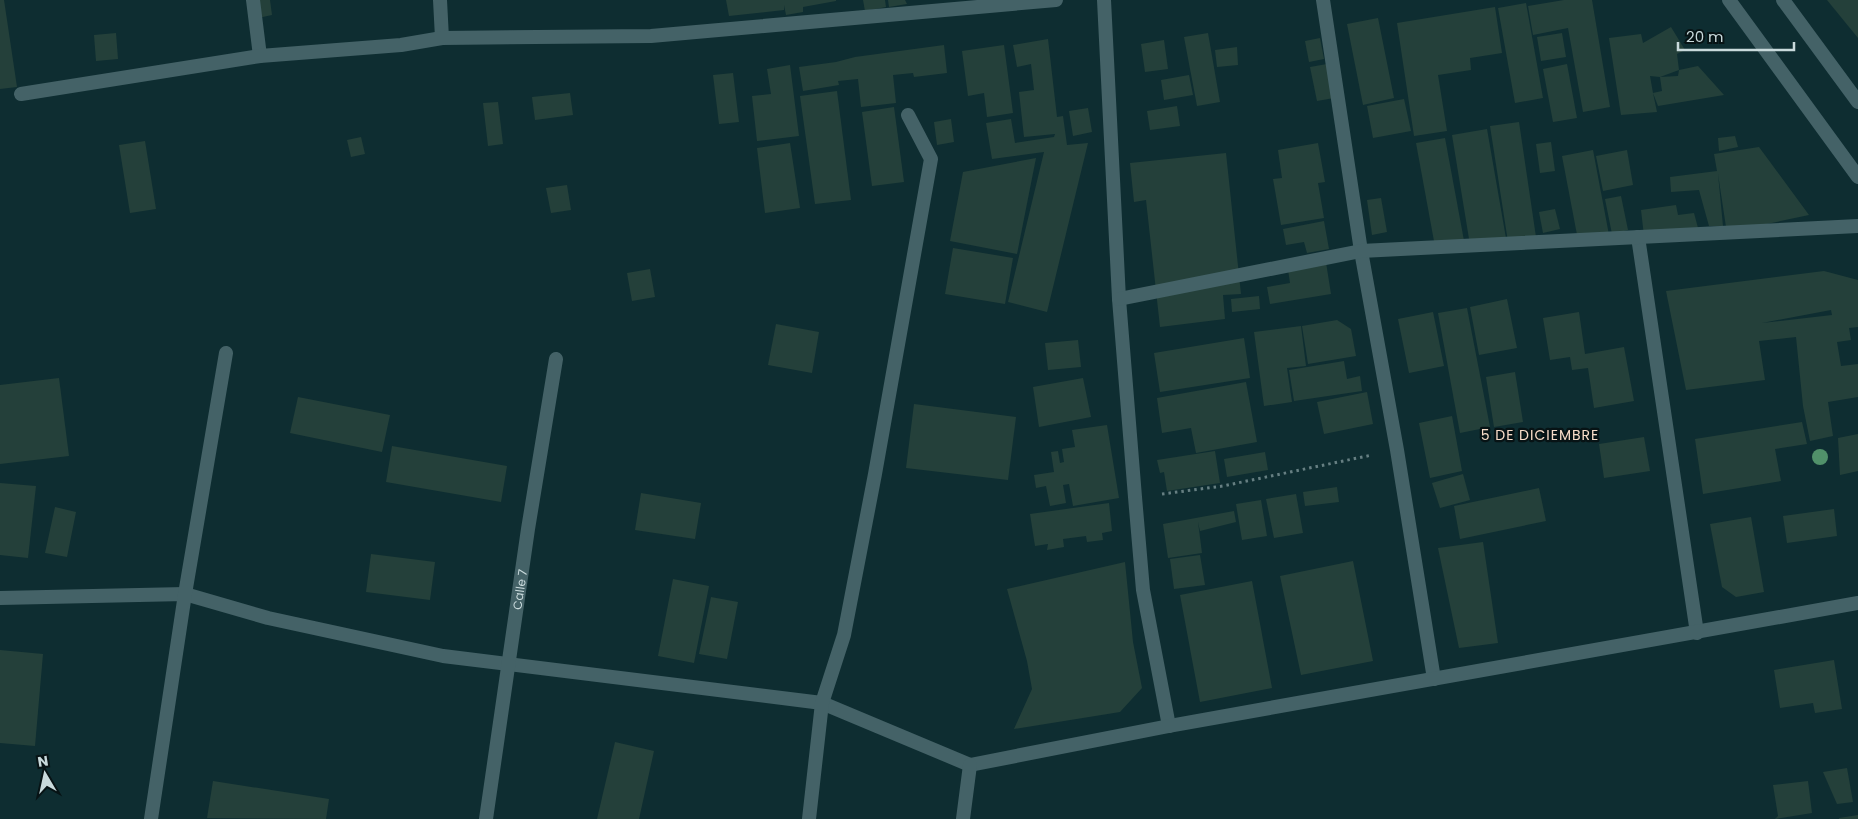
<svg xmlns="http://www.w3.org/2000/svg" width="1858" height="819" viewBox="0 0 1858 819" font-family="Poppins,sans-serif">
  <rect width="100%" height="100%" fill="#0e2d31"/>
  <g fill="#24403a" fill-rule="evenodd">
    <path d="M0,0H4L17,87L0,89Z"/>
    <path d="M255,0H270L272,15L258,18Z"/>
    <path d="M726,0H836V1L803,7V12L786,15L784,5V10L729,16Z"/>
    <path d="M863,0H885L886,7L865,11Z"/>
    <path d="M888,0H905L907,4L889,7Z"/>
    <path d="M1564,0H1592L1610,107L1583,112L1568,28L1533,35L1528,6Z"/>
    <path d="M1827,0H1858V38Z"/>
    <path d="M1526,3L1543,98L1515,103L1498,8Z"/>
    <path d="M1495,7L1502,53L1470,58L1471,70L1438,75L1447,131L1414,136L1397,23Z"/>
    <path d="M1378,18L1394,98L1363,105L1347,24Z"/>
    <path d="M1671,27L1685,50L1677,54L1679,70L1660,77L1678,76L1679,70L1698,66L1724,95L1658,106L1653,93L1657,112L1621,115L1609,38L1641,34L1643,43ZM1650,76L1660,77L1662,91L1653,93Z"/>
    <path d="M116,33L118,59L96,61L94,35Z"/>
    <path d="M1208,33L1220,102L1197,106L1184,37Z"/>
    <path d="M1562,33L1566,57L1541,61L1537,37Z"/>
    <path d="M1320,38L1324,59L1309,62L1305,41Z"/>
    <path d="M1048,39L1057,117L1063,116L1067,145L1088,143L1047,312L1008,302L1044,152L992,159L986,123L1011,119L1015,143L1054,137L1055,134L1024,137L1019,92L1034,90L1031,64L1017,67L1013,45Z"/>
    <path d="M1164,40L1168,69L1145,72L1141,44Z"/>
    <path d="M944,45L947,73L914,77L913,73L893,75L896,103L861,107L858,79L838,81L839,85L803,91L799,67L836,62L855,57Z"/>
    <path d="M1004,45L1013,113L987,117L984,93L968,96L962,51Z"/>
    <path d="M1237,47L1238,65L1217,67L1215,50Z"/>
    <path d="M1327,64L1334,98L1317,101L1310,67Z"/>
    <path d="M1567,64L1577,118L1553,122L1543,69Z"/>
    <path d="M790,65L799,136L757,141L752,96L771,94L767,69Z"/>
    <path d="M733,73L739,122L719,124L713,75Z"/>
    <path d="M1189,75L1193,95L1164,100L1161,80Z"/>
    <path d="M837,91L851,200L815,204L800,96Z"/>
    <path d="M570,93L573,115L535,120L532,97Z"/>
    <path d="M1404,99L1411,131L1373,138L1367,106Z"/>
    <path d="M498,102L503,144L488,146L483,103Z"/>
    <path d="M1177,106L1180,126L1150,130L1147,111Z"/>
    <path d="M894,107L904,182L872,186L862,112Z"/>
    <path d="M1088,108L1092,132L1073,136L1069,111Z"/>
    <path d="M951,119L954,142L937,145L934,122Z"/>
    <path d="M1519,122L1536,237L1508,242L1490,126Z"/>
    <path d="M1487,129L1507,244L1471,251L1452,135Z"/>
    <path d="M1735,136L1738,147L1719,151L1718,138Z"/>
    <path d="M361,137L365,154L351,157L347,140Z"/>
    <path d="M1445,138L1465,246L1436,252L1416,143Z"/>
    <path d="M145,141L156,209L130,213L119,145Z"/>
    <path d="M1551,142L1555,171L1540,173L1536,144Z"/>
    <path d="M790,143L800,208L765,213L757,148Z"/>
    <path d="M1318,143L1325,182L1318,183L1324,218L1281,225L1273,179L1282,178L1278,150Z"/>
    <path d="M1759,147L1809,215L1762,225L1726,227L1718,174L1723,226H1709L1699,190L1671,192L1670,177L1717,171L1714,154Z"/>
    <path d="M1593,150L1609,235L1578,240L1562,156Z"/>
    <path d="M1627,150L1633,185L1603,191L1596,156Z"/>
    <path d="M1226,153L1241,294L1223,295L1225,319L1160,327L1146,200L1134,202L1130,163Z"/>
    <path d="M1036,158L1017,254L950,241L963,172Z"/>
    <path d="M567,185L571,210L551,213L546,188Z"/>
    <path d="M1621,196L1628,230L1612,234L1605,199Z"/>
    <path d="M1381,198L1387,232L1372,235L1367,200Z"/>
    <path d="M1676,205L1678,215L1694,213L1698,228L1644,236L1641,210Z"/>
    <path d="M1555,209L1560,229L1543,233L1539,212Z"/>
    <path d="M1324,221L1329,249L1307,253L1304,242L1286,245L1283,229Z"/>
    <path d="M953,248L1013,258L1005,304L945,294Z"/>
    <path d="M1325,256L1331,294L1270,304L1267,287L1290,283L1287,263Z"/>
    <path d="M650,269L655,297L632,301L627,273Z"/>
    <path d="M1824,271L1858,280V327L1849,328L1851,340L1837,342L1841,366L1858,364V397L1828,402L1833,436L1810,441L1803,406L1796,337L1759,341L1765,380L1686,390L1666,291ZM1831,310L1832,315L1762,323Z"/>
    <path d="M1259,296L1260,309L1232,312L1231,299Z"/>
    <path d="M1507,299L1517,348L1479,355L1470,307Z"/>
    <path d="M1467,308L1490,427L1460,433L1438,313Z"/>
    <path d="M1433,312L1444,366L1409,373L1398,319Z"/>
    <path d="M1579,312L1585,354L1624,347L1634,401L1594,408L1588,368L1572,370L1570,357L1550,360L1543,318Z"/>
    <path d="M1337,320L1351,329L1356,356L1308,364L1302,326Z"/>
    <path d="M776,324L819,332L812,373L768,365Z"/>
    <path d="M1301,326L1306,366L1287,368L1292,402L1264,406L1254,332Z"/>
    <path d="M1244,338L1250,378L1160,392L1154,353Z"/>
    <path d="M1078,340L1081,367L1048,370L1045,343Z"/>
    <path d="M1344,361L1347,379L1360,376L1362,391L1294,401L1289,370Z"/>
    <path d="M1515,372L1523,422L1494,427L1486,377Z"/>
    <path d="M59,378L69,456L0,464V385Z"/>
    <path d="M1083,378L1091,417L1039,427L1033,387Z"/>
    <path d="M1246,382L1257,442L1196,453L1191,428L1162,433L1157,398Z"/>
    <path d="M1367,392L1373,424L1324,434L1317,402Z"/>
    <path d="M298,397L390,415L382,452L290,433Z"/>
    <path d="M914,404L1016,417L1008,480L906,468Z"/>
    <path d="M1452,416L1462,471L1430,478L1419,423Z"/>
    <path d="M1802,422L1807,444L1775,449L1781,481L1703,494L1695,439Z"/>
    <path d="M1107,425L1119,498L1073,506L1069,484L1063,485L1066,503L1050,506L1046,486L1036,488L1034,475L1054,472L1051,452L1058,451L1060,463L1064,462L1062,449L1075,447L1072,430Z"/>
    <path d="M1858,434V471L1840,475L1838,438Z"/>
    <path d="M1644,437L1650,471L1604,478L1599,444Z"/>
    <path d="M392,446L507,466L501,502L386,482Z"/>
    <path d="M1215,451L1220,483L1167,491L1164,472L1160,473L1157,460Z"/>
    <path d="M1265,452L1268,470L1227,477L1224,459Z"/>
    <path d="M1463,474L1470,500L1440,508L1432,483Z"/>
    <path d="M0,483L36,486L28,558L0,555Z"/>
    <path d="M1337,487L1339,502L1305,506L1303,492Z"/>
    <path d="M1539,488L1546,521L1460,539L1454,506Z"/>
    <path d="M641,493L701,503L695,539L635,530Z"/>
    <path d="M1296,494L1303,533L1274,538L1266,499Z"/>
    <path d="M1261,500L1267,536L1242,540L1236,504Z"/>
    <path d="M1109,503L1112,531L1102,533L1103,540L1087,542L1086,536L1063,539L1064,547L1047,550L1048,544L1035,546L1030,514Z"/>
    <path d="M55,507L76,512L67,557L45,553Z"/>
    <path d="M1834,509L1837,536L1787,543L1783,516Z"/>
    <path d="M1234,511L1236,522L1200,531L1198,522L1202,553L1168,558L1163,524Z"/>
    <path d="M1751,517L1764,592L1736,597L1722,587L1710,524Z"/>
    <path d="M1483,542L1498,643L1459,648L1438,548Z"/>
    <path d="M371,554L435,562L430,600L366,592Z"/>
    <path d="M1200,555L1205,585L1174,589L1170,559Z"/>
    <path d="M1353,561L1373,661L1301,675L1280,576Z"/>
    <path d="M1125,562L1133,642L1142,688L1120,712L1014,729L1032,689L1027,661L1007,589Z"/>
    <path d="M673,579L709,586L694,663L658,656Z"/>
    <path d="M1252,581L1272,688L1200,702L1180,595Z"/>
    <path d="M711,597L738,602L727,659L699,654Z"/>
    <path d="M0,650L43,654L35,746L0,743Z"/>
    <path d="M1834,660L1842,709L1815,713L1813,703L1780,708L1774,670Z"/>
    <path d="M615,742L654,751L639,819H597Z"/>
    <path d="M1847,768L1853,802L1837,804L1823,772Z"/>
    <path d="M213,781L329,799L326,819L207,818Z"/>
    <path d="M1808,781L1812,813L1775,819L1778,816L1773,785Z"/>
    <path d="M1858,815V819H1839V818Z"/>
  </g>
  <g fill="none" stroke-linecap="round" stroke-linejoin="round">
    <path stroke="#667f82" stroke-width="3" stroke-dasharray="2.5 4" stroke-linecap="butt" d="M1162,494L1223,486L1372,455"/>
    <g stroke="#446267" stroke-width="14">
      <path d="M253,0L260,56"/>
      <path d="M440,0L442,38"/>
      <path d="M1104,0L1119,299L1135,497L1143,590L1169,726"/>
      <path d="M1323,0L1361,251L1397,450L1434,679"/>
      <path d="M21,94L260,56L401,45L442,38L651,36L1056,0"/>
      <path d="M1638,237L1697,633"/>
      <path d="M1119,299L1361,251L1858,226"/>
      <path d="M0,598L185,594L268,618L443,656L822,703L970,765L1169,726L1858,603"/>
      <path d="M151,819L185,594L226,353"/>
      <path id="s1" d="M486,819L528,529L556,359"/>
      <path d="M809,819L822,703L844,635L875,474L931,159L908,115"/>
      <path d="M963,819L970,765"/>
    </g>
    <g stroke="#446267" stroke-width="14">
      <path d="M1729,0L1858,177"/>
      <path d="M1783,0L1858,102"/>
    </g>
  </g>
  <circle fill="#51916a" cx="1820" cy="457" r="8"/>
  <g text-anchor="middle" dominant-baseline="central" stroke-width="4.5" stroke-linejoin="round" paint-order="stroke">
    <g font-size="12" fill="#c9dadc" stroke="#071315">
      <text stroke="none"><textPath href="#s1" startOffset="232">Calle 7</textPath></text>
    </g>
    <g font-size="14" letter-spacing="1" fill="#f8ddc9" stroke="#071315">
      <text x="1540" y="435">5 DE DICIEMBRE</text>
    </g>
  </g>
  <g transform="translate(45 774) rotate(351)" stroke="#071315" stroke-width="4" paint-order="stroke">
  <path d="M0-4L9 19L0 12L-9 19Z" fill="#c9dadc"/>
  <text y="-8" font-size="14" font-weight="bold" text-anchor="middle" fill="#c9dadc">N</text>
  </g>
  <path d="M1678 42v8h116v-8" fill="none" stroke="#c9dadc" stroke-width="2.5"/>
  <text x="1686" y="42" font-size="15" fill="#c9dadc" stroke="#071315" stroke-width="4" paint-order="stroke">20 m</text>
</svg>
